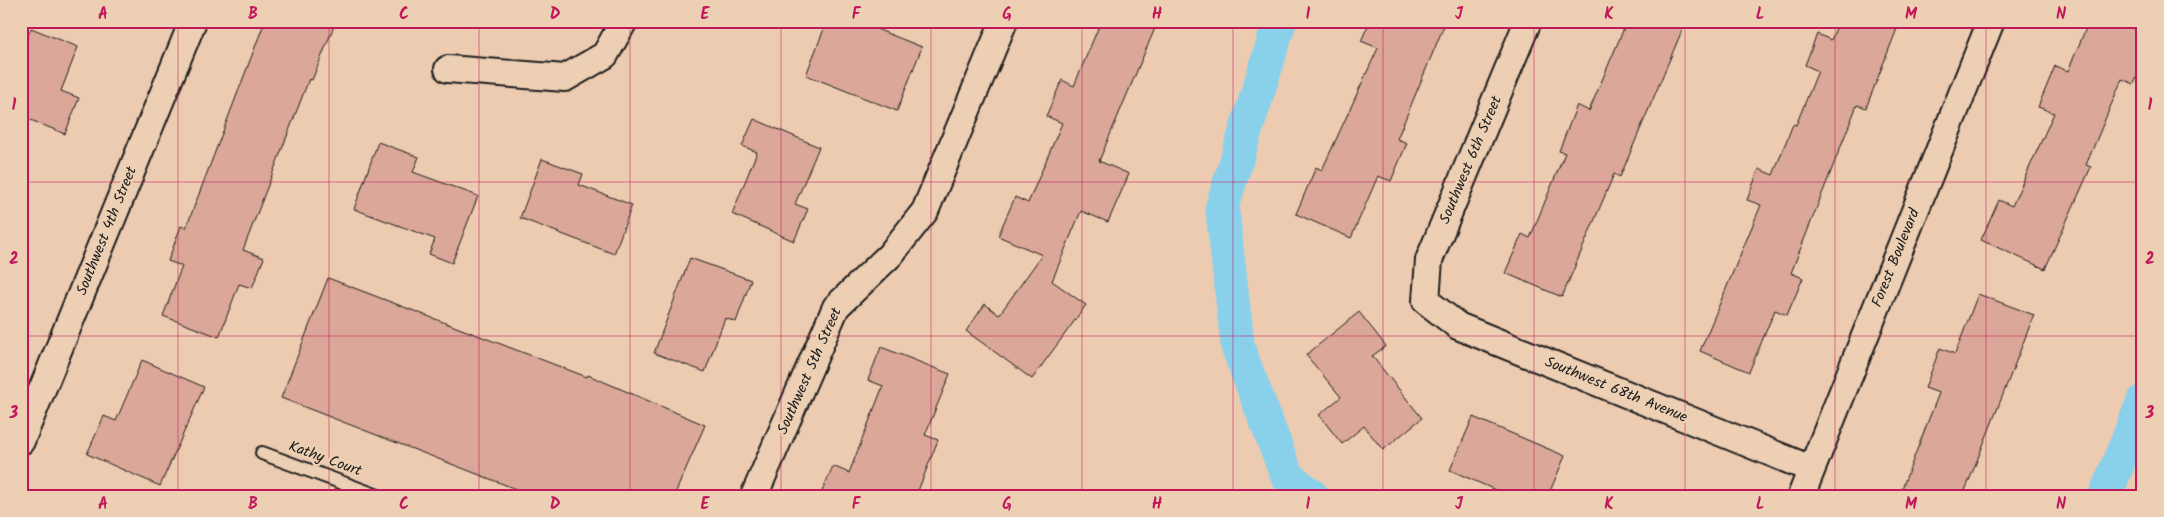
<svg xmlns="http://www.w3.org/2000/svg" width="2164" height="517" viewBox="0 0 2164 517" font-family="Kalam,sans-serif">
  <rect width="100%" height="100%" fill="#edcbb1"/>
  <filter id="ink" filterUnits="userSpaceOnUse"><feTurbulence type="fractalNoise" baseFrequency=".02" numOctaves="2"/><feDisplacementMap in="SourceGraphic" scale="10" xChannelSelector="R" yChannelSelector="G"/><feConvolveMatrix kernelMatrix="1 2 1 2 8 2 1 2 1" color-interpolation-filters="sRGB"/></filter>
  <g filter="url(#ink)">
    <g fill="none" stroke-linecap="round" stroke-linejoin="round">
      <g stroke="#89d1ea" stroke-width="34">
        <path d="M1280,21L1222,207L1238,348L1287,476L1312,496"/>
        <path d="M2105,496L2143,402"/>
      </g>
    </g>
    <g fill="#daa798" stroke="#1c1c1c">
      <path d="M265,21H336L312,80L309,79L243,250L264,258L252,288L239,284L219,337L163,316L182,266L168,261L181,226L186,228Z"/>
      <path d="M827,21H856L922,47L897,111L806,75Z"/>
      <path d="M1101,21H1158L1099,161L1129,174L1108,222L1081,211L1052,281L1086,305L1032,379L966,331L985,304L999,315L1042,255L998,236L1015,197L1028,203L1062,123L1046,116L1062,80L1074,86Z"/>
      <path d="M1370,21H1446L1397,139L1407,143L1391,181L1378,176L1351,238L1296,214L1316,167L1322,170L1378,48L1361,41Z"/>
      <path d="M1627,21H1686L1620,177L1614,174L1562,297L1505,273L1522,234L1530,238L1565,153L1559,151L1577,105L1589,111Z"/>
      <path d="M1839,21H1900L1866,108L1857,105L1791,273L1803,278L1787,315L1775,310L1749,372L1700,351L1761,205L1747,200L1759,169L1773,175L1793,124L1796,125L1818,71L1805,65L1817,34L1831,40Z"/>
      <path d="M2089,21H2116L2143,32V63L2134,84L2122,79L2086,165L2091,167L2045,269L1981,240L1999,200L2012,206L2054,113L2038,107L2055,66L2068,71Z"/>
      <path d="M31,28L78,47L61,91L79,98L65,134L21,116V54Z"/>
      <path d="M754,119L819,147L795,204L808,209L794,241L732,214L757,152L742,146Z"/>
      <path d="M378,142L419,157L413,172L478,196L452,263L429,254L435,239L354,209Z"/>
      <path d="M542,159L583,174L579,185L632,205L614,254L520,218Z"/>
      <path d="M690,258L751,280L736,322L725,318L705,372L654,353Z"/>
      <path d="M328,278L587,377L588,375L705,425L674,496H534L281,398Z"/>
      <path d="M1978,294L2034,315L1995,415L1963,496H1899L1939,393L1925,388L1940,348L1955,354Z"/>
      <path d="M1359,312L1386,346L1372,356L1422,418L1383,450L1364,426L1342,444L1319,415L1341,397L1306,355Z"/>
      <path d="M881,347L950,374L925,435L938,440L916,496H820L833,466L849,473L883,386L868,380Z"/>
      <path d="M142,360L204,387L160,486L87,454L104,416L116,421Z"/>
      <path d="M1473,417L1565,456L1548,496H1509L1450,470Z"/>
    </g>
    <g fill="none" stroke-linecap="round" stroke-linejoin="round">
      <g stroke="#1c1c1c" stroke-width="16">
        <path id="service" d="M262,453L378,496"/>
      </g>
      <g stroke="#1c1c1c" stroke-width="30">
        <g id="minor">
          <path d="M1528,21L1429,260L1426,301L1458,326L1811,469"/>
          <path d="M448,69L565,78L605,55L624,21"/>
          <path d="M21,441L193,21"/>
          <path d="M754,496L836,307L890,255L925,211L1004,21"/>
          <path d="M1801,496L1991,21"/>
        </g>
      </g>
      <use href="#service" stroke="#edd0b4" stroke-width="12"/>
      <use href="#minor" stroke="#edd0b4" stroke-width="26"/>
    </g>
  </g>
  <path fill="none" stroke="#c2185b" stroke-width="1" stroke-opacity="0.55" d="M178,21V496M329,21V496M479,21V496M630,21V496M781,21V496M931,21V496M1082,21V496M1233,21V496M1383,21V496M1534,21V496M1685,21V496M1835,21V496M1986,21V496M21,182H2143M21,336H2143"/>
  <g text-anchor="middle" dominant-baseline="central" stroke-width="5" stroke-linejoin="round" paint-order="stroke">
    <g font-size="15" fill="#1c1c1c" stroke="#edd0b4">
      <text transform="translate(1471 160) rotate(-67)">Southwest 6th Street</text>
      <text transform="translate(107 231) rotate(-68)">Southwest 4th Street</text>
      <text transform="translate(1896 258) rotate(-68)">Forest Boulevard</text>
      <text transform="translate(810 371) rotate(-66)">Southwest 5th Street</text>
      <text transform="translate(1616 390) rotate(22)">Southwest 68th Avenue</text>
      <text transform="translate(325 459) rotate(20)">Kathy Court</text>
    </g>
  </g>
  <rect width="2164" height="517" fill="none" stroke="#edd0b4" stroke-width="55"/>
  <rect x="28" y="28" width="2108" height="462" fill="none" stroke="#c2185b" stroke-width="2"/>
  <g font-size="16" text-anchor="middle" font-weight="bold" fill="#c2185b">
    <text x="103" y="19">A</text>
    <text x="253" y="19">B</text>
    <text x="404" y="19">C</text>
    <text x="555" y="19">D</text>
    <text x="705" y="19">E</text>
    <text x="856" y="19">F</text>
    <text x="1007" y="19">G</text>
    <text x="1157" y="19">H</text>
    <text x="1308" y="19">I</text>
    <text x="1459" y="19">J</text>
    <text x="1609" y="19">K</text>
    <text x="1760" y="19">L</text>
    <text x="1911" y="19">M</text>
    <text x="2061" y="19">N</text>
    <text x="14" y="110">1</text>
    <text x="2150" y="110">1</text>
    <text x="14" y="264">2</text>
    <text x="2150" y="264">2</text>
    <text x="14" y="418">3</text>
    <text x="2150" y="418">3</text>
    <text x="103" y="509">A</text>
    <text x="253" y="509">B</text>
    <text x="404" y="509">C</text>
    <text x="555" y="509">D</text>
    <text x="705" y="509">E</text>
    <text x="856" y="509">F</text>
    <text x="1007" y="509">G</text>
    <text x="1157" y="509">H</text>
    <text x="1308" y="509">I</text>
    <text x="1459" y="509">J</text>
    <text x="1609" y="509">K</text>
    <text x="1760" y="509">L</text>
    <text x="1911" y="509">M</text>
    <text x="2061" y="509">N</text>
  </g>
</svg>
